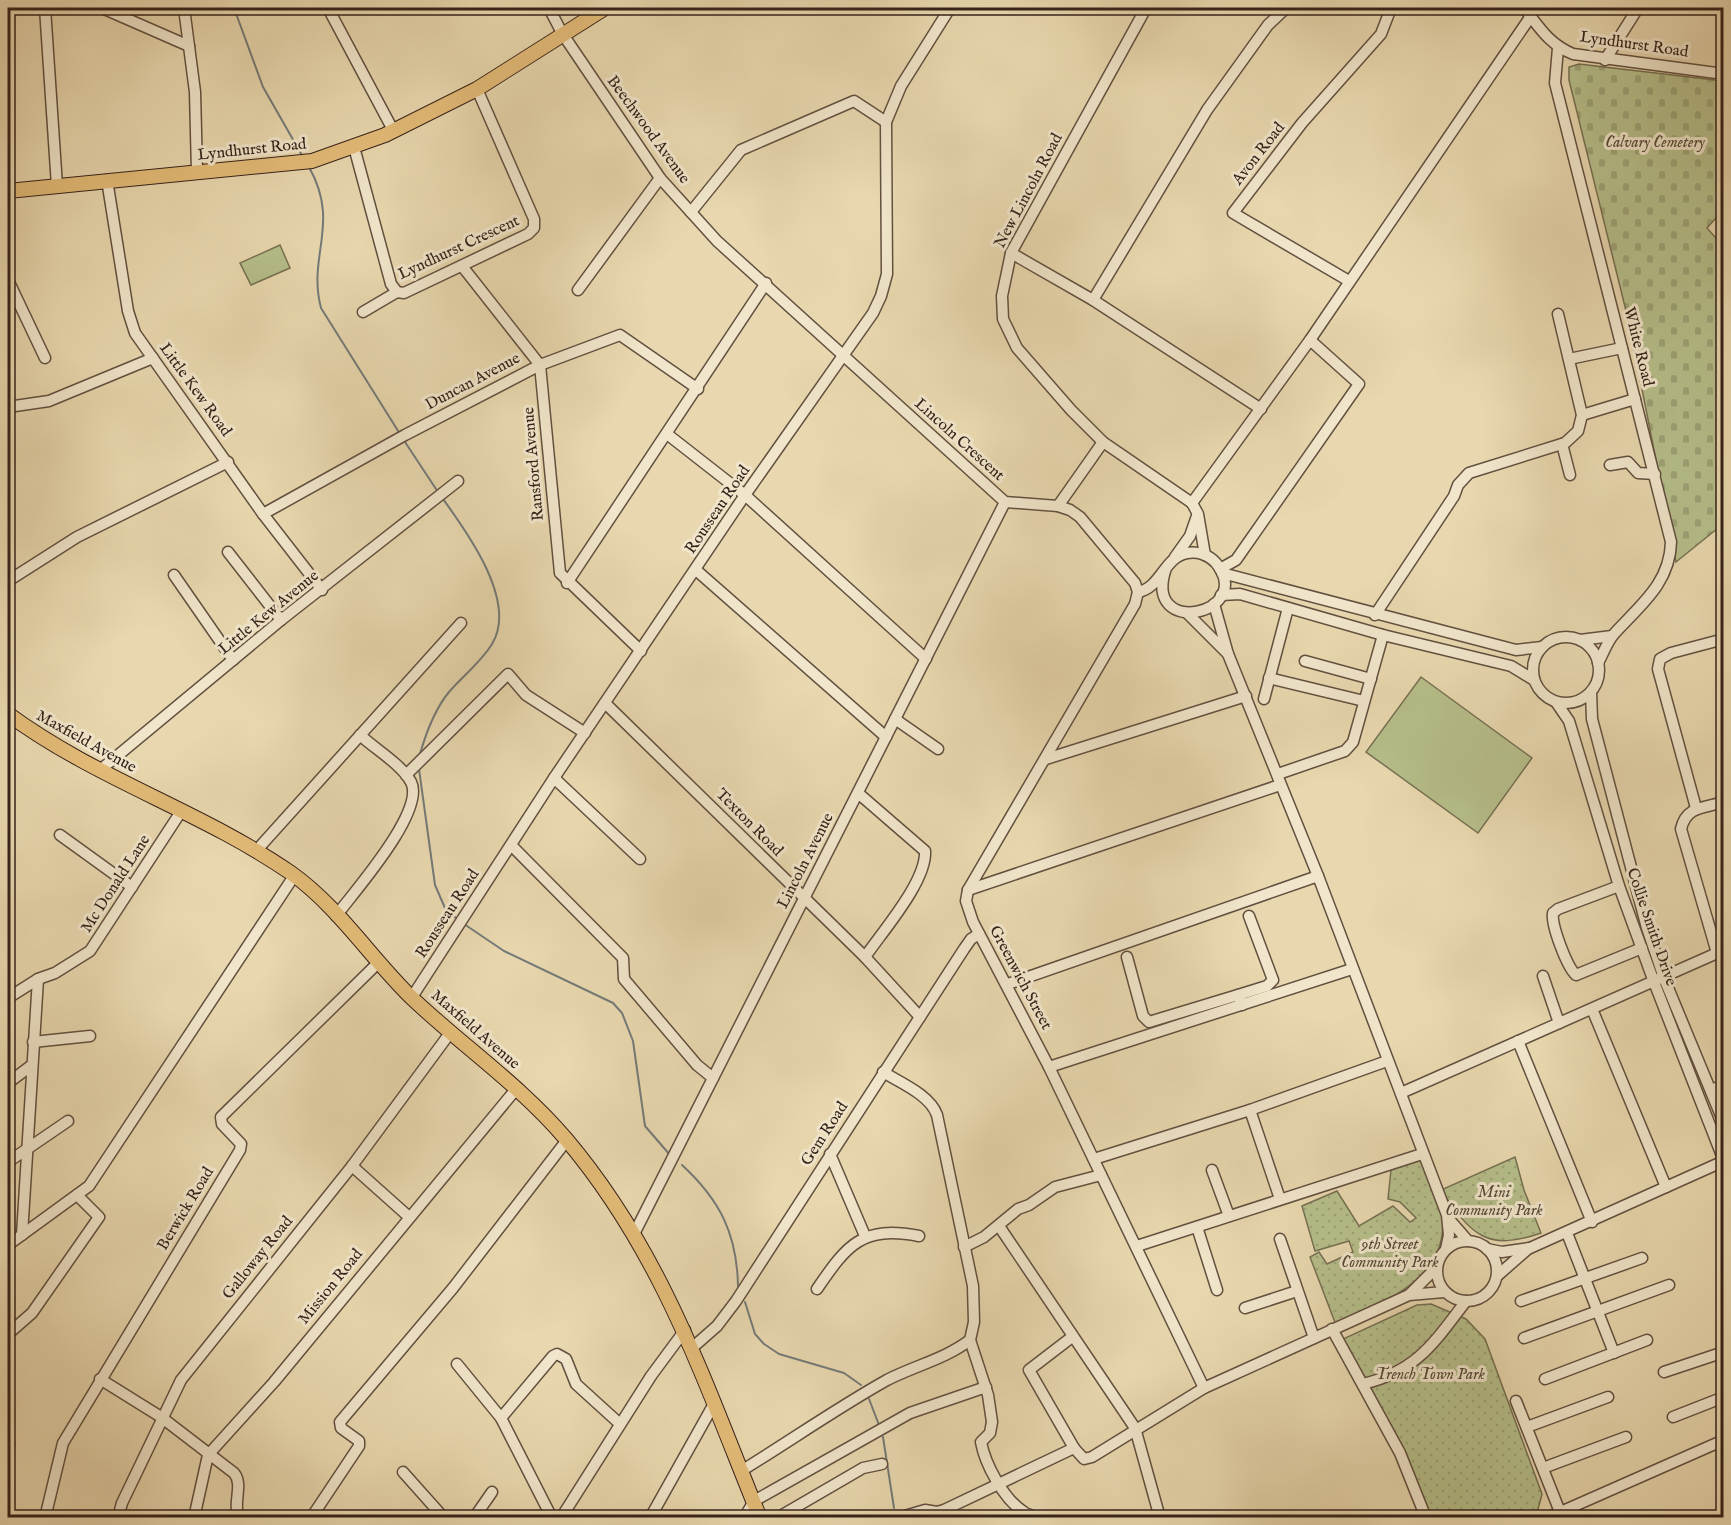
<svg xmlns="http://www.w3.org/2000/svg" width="1731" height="1525" viewBox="0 0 1731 1525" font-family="'IM FELL English',serif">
  <defs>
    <pattern id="grass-dots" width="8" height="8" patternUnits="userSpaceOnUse" patternTransform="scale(1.5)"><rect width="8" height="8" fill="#b6bf8b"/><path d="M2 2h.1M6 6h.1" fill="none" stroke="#9da477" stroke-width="1.8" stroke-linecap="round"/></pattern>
    <pattern id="cemetery-stones" width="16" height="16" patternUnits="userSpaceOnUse" patternTransform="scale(1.5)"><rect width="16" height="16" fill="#b6bf8b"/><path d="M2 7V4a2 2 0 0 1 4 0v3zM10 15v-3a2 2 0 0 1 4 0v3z" fill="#9da477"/></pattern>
  </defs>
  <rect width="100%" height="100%" fill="#e9d8af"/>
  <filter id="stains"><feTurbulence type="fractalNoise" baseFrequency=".00333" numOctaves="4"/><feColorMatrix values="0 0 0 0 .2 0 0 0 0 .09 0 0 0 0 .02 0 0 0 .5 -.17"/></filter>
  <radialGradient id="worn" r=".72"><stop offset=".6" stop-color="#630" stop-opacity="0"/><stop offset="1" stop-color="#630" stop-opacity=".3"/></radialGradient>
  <g fill="url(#grass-dots)" stroke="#767053" stroke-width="1.5">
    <path d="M1515,1157L1524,1190L1541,1233C1487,1252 1471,1235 1441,1190Z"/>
    <path d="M1424,1159C1430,1176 1440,1195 1442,1213C1451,1279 1384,1301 1336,1325L1310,1257L1319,1252L1327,1264L1353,1252L1349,1241L1315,1251L1302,1206L1337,1191L1359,1226L1393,1206L1410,1222L1416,1218L1400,1202L1388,1199L1391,1170Z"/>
    <path d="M1431,1304L1466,1319L1485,1339L1542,1494L1538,1509L1529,1517H1427L1343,1339L1417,1305Z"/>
  </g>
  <path fill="url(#cemetery-stones)" stroke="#767053" stroke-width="1.5" d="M1579,64L1723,81V210L1707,228L1723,246V524L1676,562L1629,323L1569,80V67Z"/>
  <g fill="#b6bf8b" stroke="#767053" stroke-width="1.5">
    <path d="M280,245L290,268L251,285L240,263Z"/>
    <path d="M1421,677L1532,758L1478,833L1366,752Z"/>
  </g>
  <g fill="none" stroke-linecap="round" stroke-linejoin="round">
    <g stroke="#747b79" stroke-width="2">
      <path d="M234,8L263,87L303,157"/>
      <path d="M309,167C341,224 307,255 321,308L400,434"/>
      <path d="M403,439L438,492"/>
      <path d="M420,754C426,733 435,709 449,692C463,676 481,662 492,644C518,602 467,532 443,499"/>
      <path d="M419,769L435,885L445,908L457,919"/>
      <path d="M464,924L504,951L613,1003L622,1013L633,1041L645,1126L670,1155"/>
      <path d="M682,1165C720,1200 737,1234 738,1286"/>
      <path d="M745,1302L755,1334L764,1344L779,1354L844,1373L861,1385"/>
      <path d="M869,1399L879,1425"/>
      <path d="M883,1437L894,1508"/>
    </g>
    <g stroke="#625040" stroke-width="13">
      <g id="minor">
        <path d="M45,8L57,186"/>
        <path d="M102,8L189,46"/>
        <path d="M184,8L195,92L197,172"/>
        <path d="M328,8L393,130"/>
        <path d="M549,8L562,33L660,178L717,241L1005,502L1058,506L1070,510L1080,517L1135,583L1138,592"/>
        <path d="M1146,8L1011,253L1002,296L1003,319L1017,348L1071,410L1103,442L1192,503"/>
        <path d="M1524,8C1540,28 1549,44 1573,54L1724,74"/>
        <path d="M1558,48L1555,83L1671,542C1670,584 1639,606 1614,634C1607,642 1603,654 1598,663"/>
        <path d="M1605,60L1638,8"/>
        <path d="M354,147L391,284L397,292L404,293L528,234L534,228V219L477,89"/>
        <path d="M107,180L128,311L135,333L263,514L322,590"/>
        <path d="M691,212L741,150L854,101L886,122"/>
        <path d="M1011,253L1093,300L1261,409"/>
        <path d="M462,266L540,365L560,573L641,651"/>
        <path d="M8,280L45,358"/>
        <path d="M1349,281L1233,213L1302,123L1381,34L1391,8"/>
        <path d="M578,290L660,178"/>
        <path d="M1093,300L1207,110L1268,25L1286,8"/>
        <path d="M363,312L397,292"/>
        <path d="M1569,359L1622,348"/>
        <path d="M8,407L49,401L153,358"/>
        <path d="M1582,415L1635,399"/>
        <path d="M667,434L745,495L926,659"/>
        <path d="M1562,444L1570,475"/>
        <path d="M1610,465L1628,462L1638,473L1655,474"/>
        <path d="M1192,503L1310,340L1531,16"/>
        <path d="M1192,503L1198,514L1205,555"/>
        <path d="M1058,506L1103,442"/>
        <path d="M263,514L405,435L540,365L620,335L698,389"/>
        <path d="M228,552L281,620"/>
        <path d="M1175,557L1190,536L1197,516"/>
        <path d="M1220,569L1236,560L1359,384L1310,340"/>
        <path d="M696,570L886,737"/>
        <path d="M1222,573L1516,650L1542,647"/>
        <path d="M174,575L233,660"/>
        <path d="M8,581L77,537L228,462"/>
        <path d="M567,583L766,283"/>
        <path d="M1138,592L1135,604L968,890L966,901L973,922L1049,1067L1204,1388"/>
        <path d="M1138,592C1161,588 1164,557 1187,553C1198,551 1209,555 1216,563C1257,614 1141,640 1166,568"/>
        <path d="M1221,595L1240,594L1383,635L1511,666L1534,680"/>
        <path d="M1188,614L1228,654L1214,604"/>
        <path d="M1375,615L1454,496L1458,485L1469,473L1565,443L1578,431L1582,415L1558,314"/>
        <circle cx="1566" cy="670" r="33"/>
        <path d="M1580,640L1612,636"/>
        <path d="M1228,654L1318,876L1447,1215L1449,1235L1446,1249"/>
        <path d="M1305,661L1371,679"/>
        <path d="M1269,678L1364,701"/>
        <path d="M1591,692L1592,719L1647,928L1664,978L1724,1123"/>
        <path d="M1264,699L1288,608"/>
        <path d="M1556,702L1569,721L1619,886L1654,982L1724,1161"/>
        <path d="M605,703L865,957L920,1017"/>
        <path d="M895,719L938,749"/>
        <path d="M1046,759L1246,696"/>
        <path d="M99,771L281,620L458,481"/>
        <path d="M1278,774L1345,751L1353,742L1383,635"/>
        <path d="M406,775L508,674L526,695L585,733"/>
        <path d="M554,778L640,859"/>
        <path d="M858,793L925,851C927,881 882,932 865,957"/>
        <path d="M1696,808L1658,669L1660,659L1671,653L1724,639"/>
        <path d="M60,835L132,887"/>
        <path d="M511,845L623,958L624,979L697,1065L713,1078"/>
        <path d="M257,850L461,623"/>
        <path d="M1619,886L1558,909L1553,913C1551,925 1567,967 1576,975L1642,948"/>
        <path d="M968,890L1280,785"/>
        <path d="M336,916C354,892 426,811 411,782C401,764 375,749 360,735"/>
        <path d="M1717,953L1681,829C1686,806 1704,808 1724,802"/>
        <path d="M1127,957L1143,1016L1149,1022L1238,995L1242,1005"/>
        <path d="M1543,976L1559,1023"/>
        <path d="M1008,984L1318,876"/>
        <path d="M1238,995L1267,986L1273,980L1249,916"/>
        <path d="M412,997L554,778L745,495L873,313L881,296L887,274L886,122L901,86L950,8"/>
        <path d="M8,998L38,979"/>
        <path d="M1592,1009L1666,1187"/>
        <path d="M1518,1041L1592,1222"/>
        <path d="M33,1042L90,1036"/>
        <path d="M1049,1067L1352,969"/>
        <path d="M8,1083L32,1065"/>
        <path d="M1711,1090L1724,1085"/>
        <path d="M1401,1093L1724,950"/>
        <path d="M1250,1110L1280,1199"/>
        <path d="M830,1154L865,1236"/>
        <path d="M1094,1159L1250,1110L1387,1061"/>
        <path d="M8,1162L68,1121"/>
        <path d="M352,1166L408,1216"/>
        <path d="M1212,1170L1229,1216"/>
        <path d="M1448,1218L1468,1241"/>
        <path d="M999,1226L1135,1428L1160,1518"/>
        <path d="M1197,1227L1217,1290"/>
        <path d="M1567,1233L1614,1353"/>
        <path d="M634,1234L1005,502"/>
        <path d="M22,1235L38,979L55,973L90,951L182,810"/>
        <path d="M1280,1239L1314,1338"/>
        <circle cx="1467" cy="1271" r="30"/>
        <path d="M8,1245L89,1186L294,876"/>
        <path d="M1137,1246L1422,1154"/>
        <path d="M964,1247L984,1237L1018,1209L1029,1205L1055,1187L1101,1175"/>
        <path d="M1487,1249L1502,1252L1530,1248L1724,1161"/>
        <path d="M1497,1276L1529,1248"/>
        <path d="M817,1289C847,1245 862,1225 919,1236"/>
        <path d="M1410,1294L1435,1269"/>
        <path d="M1521,1301L1642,1258"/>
        <path d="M1245,1308L1297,1291"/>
        <path d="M1332,1329L1400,1453L1426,1518"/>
        <path d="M8,1334L32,1313L99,1217L77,1195"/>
        <path d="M1072,1337L1029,1370L1074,1448"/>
        <path d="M1524,1338L1669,1285"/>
        <path d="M970,1340L988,1395L992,1422L990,1433L981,1442C985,1464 1004,1500 1024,1512C1027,1515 1033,1515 1037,1518"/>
        <path d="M692,1348L717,1326L736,1301L964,949L971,939L979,934"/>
        <path d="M457,1364L501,1418L552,1518"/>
        <path d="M1664,1372L1724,1352"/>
        <path d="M100,1379L161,1417L234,1473C244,1485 232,1503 239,1518"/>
        <path d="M1545,1379L1647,1340"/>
        <path d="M1363,1384C1417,1371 1434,1343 1466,1301"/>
        <path d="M1516,1401L1562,1517"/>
        <path d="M1673,1417L1724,1397"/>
        <path d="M501,1418L553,1356L557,1354L566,1359L576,1384L620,1424"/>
        <path d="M1527,1427L1608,1397"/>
        <path d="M8,1449L9,1443"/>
        <path d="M1543,1468L1626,1437"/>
        <path d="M741,1471C790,1441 837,1408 887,1380C914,1366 945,1359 970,1340L974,1322L973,1286L937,1115C930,1095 901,1083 883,1072"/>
        <path d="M403,1472L444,1518"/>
        <path d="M45,1518L63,1443L240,1150L241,1144L222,1124L221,1117L379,962"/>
        <path d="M118,1518L122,1503L181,1380L352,1166L450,1033"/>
        <path d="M194,1518L208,1455L274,1382L517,1088"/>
        <path d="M311,1518L359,1446V1441L341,1428L340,1422L453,1288L567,1140"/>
        <path d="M474,1518L492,1492"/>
        <path d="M561,1518L651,1376L685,1330"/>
        <path d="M650,1518L715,1402"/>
        <path d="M744,1518L754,1501L910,1413L986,1387"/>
        <path d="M777,1518L863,1468L882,1464"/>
        <path d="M898,1518L925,1510L937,1512L944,1510L1074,1448L1084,1459L1092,1457L1204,1388L1409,1295L1444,1292"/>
        <path d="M1547,1518L1724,1440"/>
      </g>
    </g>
    <g stroke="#35221b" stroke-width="16">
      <g id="major">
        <path d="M8,191L312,161L385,135L477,89L605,8"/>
        <path d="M8,714C96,779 201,811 291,873C339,907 372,960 414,1000C464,1047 521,1086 566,1139C663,1254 704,1381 760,1518"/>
      </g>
    </g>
    <use href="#minor" stroke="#f1e6cb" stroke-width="10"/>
    <use href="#major" stroke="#e4bc78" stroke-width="14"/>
  </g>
  <g text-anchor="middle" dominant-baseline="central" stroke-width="6" stroke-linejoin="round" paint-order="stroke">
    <g font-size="16" fill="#35221b" stroke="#f1e6cb">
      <text transform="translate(1634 45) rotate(8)">Lyndhurst Road</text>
      <text transform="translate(648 130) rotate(54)">Beechwood Avenue</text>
      <text transform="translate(252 150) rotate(-6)">Lyndhurst Road</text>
      <text transform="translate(1259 154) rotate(-52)">Avon Road</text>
      <text transform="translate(1029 191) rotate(-62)">New Lincoln Road</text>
      <text transform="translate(459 248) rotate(-25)">Lyndhurst Crescent</text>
      <text transform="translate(1638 347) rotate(76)">White Road</text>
      <text transform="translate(473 382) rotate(-28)">Duncan Avenue</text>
      <text transform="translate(195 390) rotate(54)">Little Kew Road</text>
      <text transform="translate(959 440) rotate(42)">Lincoln Crescent</text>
      <text transform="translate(534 464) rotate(-95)">Ransford Avenue</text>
      <text transform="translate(718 510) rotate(-56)">Rousseau Road</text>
      <text transform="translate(269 613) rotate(-39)">Little Kew Avenue</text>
      <text transform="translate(86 742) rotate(29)">Maxfield Avenue</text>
      <text transform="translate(749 823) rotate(45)">Texton Road</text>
      <text transform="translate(806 861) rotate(-63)">Lincoln Avenue</text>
      <text transform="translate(116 884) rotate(-57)">Mc Donald Lane</text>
      <text transform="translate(448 914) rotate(-57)">Rousseau Road</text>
      <text transform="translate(1651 927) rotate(71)">Collie Smith Drive</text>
      <text transform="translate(1020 978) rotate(62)">Greenwich Street</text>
      <text transform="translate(475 1030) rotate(41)">Maxfield Avenue</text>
      <text transform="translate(825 1134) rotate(-57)">Gem Road</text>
      <text transform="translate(186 1209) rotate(-59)">Berwick Road</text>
      <text transform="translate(258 1258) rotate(-51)">Galloway Road</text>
      <text transform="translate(331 1287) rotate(-51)">Mission Road</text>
    </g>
    <g font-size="16" font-style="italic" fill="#554937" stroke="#f1e6cb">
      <text x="1655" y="143">Calvary Cemetery</text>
      <text x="1494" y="1193">Mini<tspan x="1494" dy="18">Community Park</tspan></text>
      <text x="1390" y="1245">9th Street<tspan x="1390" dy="18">Community Park</tspan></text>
      <text x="1430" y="1375">Trench Town Park</text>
    </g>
  </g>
  <rect width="1731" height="1525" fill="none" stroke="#e9d8af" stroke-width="30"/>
  <rect x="9" y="9" width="1713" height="1507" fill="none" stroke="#35221b" stroke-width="3"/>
  <rect x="15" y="15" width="1701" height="1495" fill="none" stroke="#35221b" stroke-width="1.5"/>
  <rect width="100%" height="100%" filter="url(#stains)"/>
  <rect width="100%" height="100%" fill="url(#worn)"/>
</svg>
